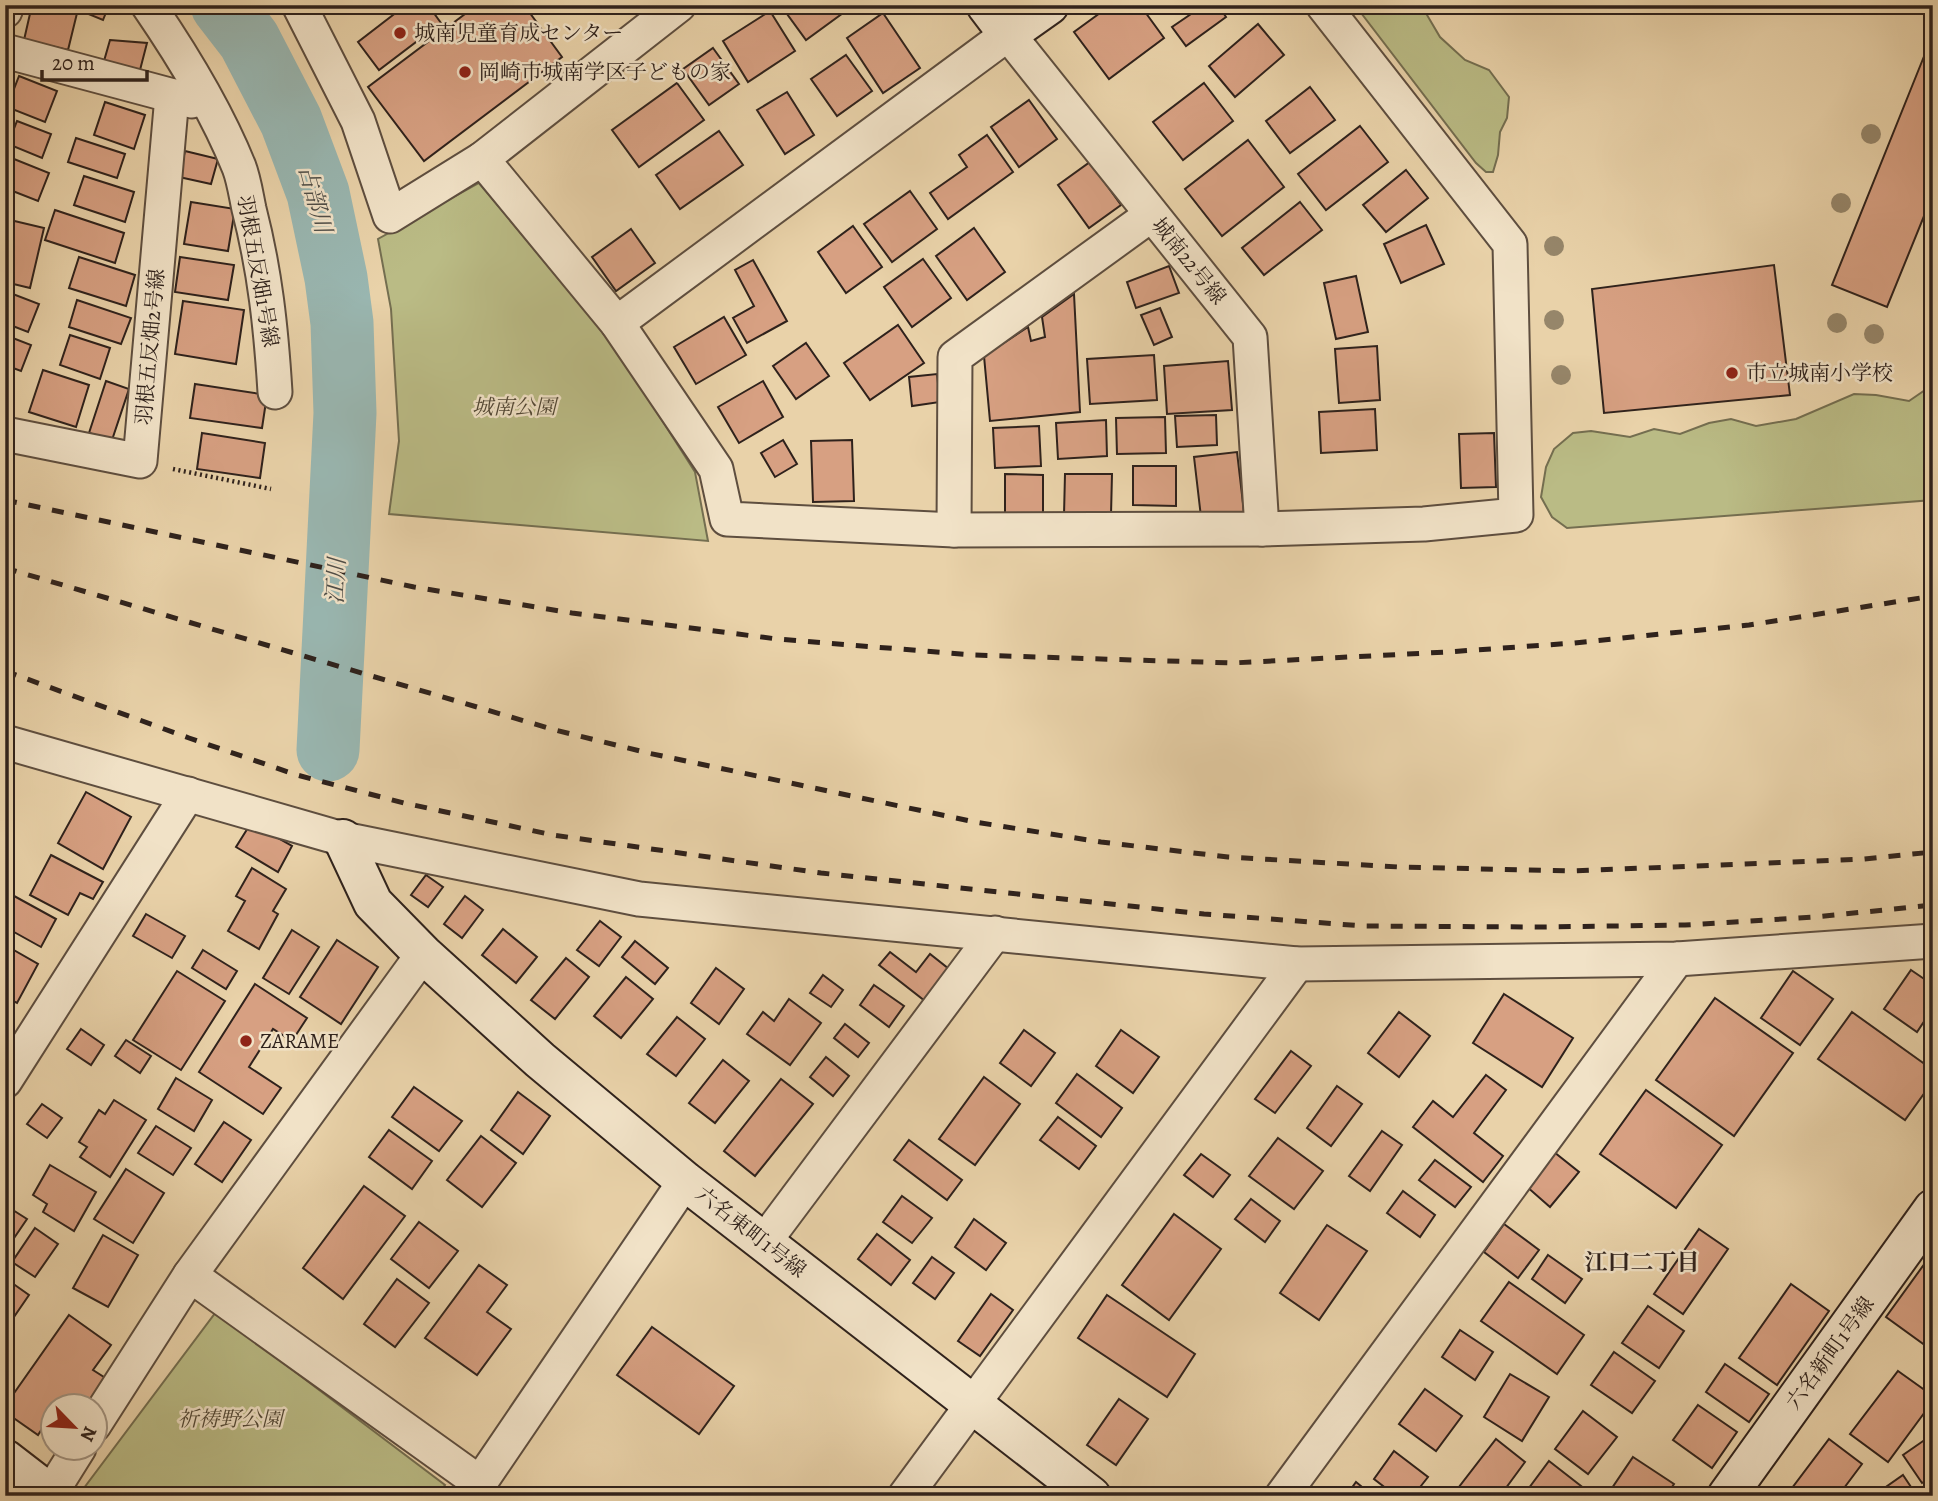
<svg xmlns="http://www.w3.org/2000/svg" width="1938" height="1501" viewBox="0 0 1938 1501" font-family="Alegreya,'Noto Serif JP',serif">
  <rect width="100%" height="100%" fill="#e9d2a9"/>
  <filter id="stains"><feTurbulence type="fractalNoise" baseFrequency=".00286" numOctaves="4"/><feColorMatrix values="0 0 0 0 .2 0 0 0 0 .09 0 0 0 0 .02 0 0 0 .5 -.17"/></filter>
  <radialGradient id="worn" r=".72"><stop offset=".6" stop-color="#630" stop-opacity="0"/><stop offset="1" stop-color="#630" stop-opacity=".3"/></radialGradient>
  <g fill="#babb85" stroke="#746e50" stroke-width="2">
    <path d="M1355,5H1426L1427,15L1440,37L1465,60L1489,70L1509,97L1507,118L1500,132L1498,155L1493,172H1486L1476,163Z"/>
    <path d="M479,183L614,345L695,472L708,541L389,514L399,441L391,309L378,239Z"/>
    <path d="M1928,388H1933V500L1567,528L1552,517L1541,497L1546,467L1554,449L1573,433L1591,431L1630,437L1654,429L1680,434L1709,423L1731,419L1756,426L1796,419L1854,394L1876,395L1909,401Z"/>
    <path d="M216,1312L445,1485L437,1496H78Z"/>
  </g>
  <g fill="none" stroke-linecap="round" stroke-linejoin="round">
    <path stroke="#99b6b0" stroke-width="63" d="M222,5L249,40L291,121L318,193L336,278L342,323L345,413L328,750"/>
  </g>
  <g fill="#d7a082" stroke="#2f221c" stroke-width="2">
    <path d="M32,5H79L68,50L24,40Z"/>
    <path d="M83,5H109L103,20L81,11Z"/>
    <path d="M406,5H428L441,23L379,70L358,42Z"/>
    <path d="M477,5H524L562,57L424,161L368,87Z"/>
    <path d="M784,5H854L806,40L782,7Z"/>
    <path d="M1111,5H1140L1164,38L1109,79L1074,32Z"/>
    <path d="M1185,5H1218L1226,17L1186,46L1172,27L1191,14Z"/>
    <path d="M770,11L795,51L748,82L723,41Z"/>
    <path d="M883,13L920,68L883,93L847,38Z"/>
    <path d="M1258,24L1284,55L1235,97L1209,66Z"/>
    <path d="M1933,34V194L1887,307L1832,285Z"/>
    <path d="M110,40L147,43L140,70L104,61Z"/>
    <path d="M713,48L739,84L709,105L683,69Z"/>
    <path d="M846,55L872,91L837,116L811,79Z"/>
    <path d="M19,76L57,91L45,122L7,107Z"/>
    <path d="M677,83L704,120L639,167L612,130Z"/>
    <path d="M1204,83L1233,121L1183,160L1153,122Z"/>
    <path d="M1310,87L1335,120L1290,153L1266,121Z"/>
    <path d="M787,92L814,135L785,154L757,110Z"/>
    <path d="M1029,100L1057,139L1019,167L991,127Z"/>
    <path d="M105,102L145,115L134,149L94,135Z"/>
    <path d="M17,121L51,134L42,158L8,144Z"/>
    <path d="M1360,126L1388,162L1326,210L1298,174Z"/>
    <path d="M719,131L743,165L680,209L656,175Z"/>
    <path d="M987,135L1013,172L948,219L930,193L967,167L959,155Z"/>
    <path d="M76,138L125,154L117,178L68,162Z"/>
    <path d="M1248,140L1284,187L1222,236L1185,189Z"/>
    <path d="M185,151L218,159L211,184L179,177Z"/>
    <path d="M9,157L49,173L38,201L5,188V168Z"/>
    <path d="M1090,162L1121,205L1089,228L1058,185Z"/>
    <path d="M1406,170L1428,198L1386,232L1363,205Z"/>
    <path d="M84,176L134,192L125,222L74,205Z"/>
    <path d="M910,191L937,229L892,262L864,224Z"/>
    <path d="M191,202L235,209L228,251L184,244Z"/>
    <path d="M1300,202L1322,230L1264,275L1242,248Z"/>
    <path d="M55,210L124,233L115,263L45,240Z"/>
    <path d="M6,219L44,228L30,288L5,282Z"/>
    <path d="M1426,225L1444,264L1401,283L1384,244Z"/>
    <path d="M853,226L882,267L846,293L818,252Z"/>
    <path d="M974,228L1005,272L967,300L936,256Z"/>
    <path d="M631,229L655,263L616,291L592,257Z"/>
    <path d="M79,257L135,275L126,306L69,288Z"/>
    <path d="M180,257L234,265L228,300L175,292Z"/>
    <path d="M923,259L951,298L912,327L884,287Z"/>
    <path d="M753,260L787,321L747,343L733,318L754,306L735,270Z"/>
    <path d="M1774,265L1790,395L1604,413L1592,289Z"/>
    <path d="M1169,266L1179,293L1136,308L1127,282Z"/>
    <path d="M1356,276L1368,332L1336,339L1324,283Z"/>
    <path d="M5,291L39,304L28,332L5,323Z"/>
    <path d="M1074,294L1080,412L990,421L984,356L1028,327L1031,341L1045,337L1042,317Z"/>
    <path d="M77,300L131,318L121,344L69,327Z"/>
    <path d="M183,301L244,310L236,364L175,354Z"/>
    <path d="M1160,308L1172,337L1154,345L1141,315Z"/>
    <path d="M724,317L746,355L696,384L674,347Z"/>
    <path d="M898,325L924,363L870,400L844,363Z"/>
    <path d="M5,335L31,345L21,371L5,365Z"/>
    <path d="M70,335L110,348L100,379L60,365Z"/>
    <path d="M806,343L829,376L796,399L773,366Z"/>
    <path d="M1377,346L1380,400L1339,403L1335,349Z"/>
    <path d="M1154,355L1157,400L1090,404L1087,359Z"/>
    <path d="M1228,361L1232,410L1167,414L1164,366Z"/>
    <path d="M43,370L89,385L76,427L29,412Z"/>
    <path d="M937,374L940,402L912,406L909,377Z"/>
    <path d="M106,381L129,389L112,440L89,433Z"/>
    <path d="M763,381L783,417L739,443L718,407Z"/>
    <path d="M195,384L267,395L262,428L190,418Z"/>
    <path d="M1375,409L1377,450L1321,453L1319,412Z"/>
    <path d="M1216,415L1217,445L1177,447L1175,416Z"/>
    <path d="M1165,417L1166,453L1117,454L1116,418Z"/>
    <path d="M1106,420L1107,456L1058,459L1056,423Z"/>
    <path d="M1039,426L1041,466L995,468L993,428Z"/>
    <path d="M202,433L265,443L260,478L197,469Z"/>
    <path d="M1494,433L1496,487L1461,488L1459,434Z"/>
    <path d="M783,440L797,464L775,477L761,453Z"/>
    <path d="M852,440L854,501L813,502L811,441Z"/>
    <path d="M1237,452L1244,512L1201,517L1194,457Z"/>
    <path d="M1133,466H1176V506L1133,505Z"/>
    <path d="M1005,474L1043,475V513H1005Z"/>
    <path d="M1065,474H1112L1111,515H1064Z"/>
    <path d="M86,792L131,817L103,869L58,843Z"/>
    <path d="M251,823L292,846L278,872L236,847Z"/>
    <path d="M51,855L103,882L93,899L80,893L68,915L30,895Z"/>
    <path d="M252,868L286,889L273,911L278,914L259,949L228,931L245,901L236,896Z"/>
    <path d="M426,875L443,887L428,907L411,895Z"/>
    <path d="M5,891L56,919L41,947L5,927Z"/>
    <path d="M465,896L483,910L462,938L444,924Z"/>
    <path d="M146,914L185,936L172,958L133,936Z"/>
    <path d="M600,921L621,937L599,966L577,950Z"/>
    <path d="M503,929L537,957L516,983L482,955Z"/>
    <path d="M292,930L319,947L289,994L263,978Z"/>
    <path d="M337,940L378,967L341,1024L300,997Z"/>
    <path d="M635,941L668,968L655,984L622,957Z"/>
    <path d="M5,945L38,964L17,1003L5,997Z"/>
    <path d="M203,950L237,971L226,989L192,968Z"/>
    <path d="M890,952L916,972L930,954L949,969L925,1001L879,965Z"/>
    <path d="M566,958L589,977L555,1019L531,1000Z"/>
    <path d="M716,968L744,989L719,1024L691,1003Z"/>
    <path d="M1911,970L1933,985V1008L1917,1032L1884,1009Z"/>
    <path d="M177,971L225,1001L181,1070L133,1040Z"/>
    <path d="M1793,971L1833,999L1800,1045L1761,1018Z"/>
    <path d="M823,975L843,990L831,1007L810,993Z"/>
    <path d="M626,977L653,999L621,1038L594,1016Z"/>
    <path d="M255,984L307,1018L292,1041L273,1029L249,1067L281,1088L263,1114L199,1072Z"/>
    <path d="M874,985L904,1006L889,1027L860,1005Z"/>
    <path d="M1504,994L1573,1038L1542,1087L1473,1043Z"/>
    <path d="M1715,998L1793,1053L1734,1136L1656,1080Z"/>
    <path d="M789,999L821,1023L790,1065L747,1034L763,1012L774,1021Z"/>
    <path d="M1399,1012L1430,1036L1399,1077L1368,1053Z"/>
    <path d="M1852,1012L1933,1070V1081L1905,1120L1818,1059Z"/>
    <path d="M677,1017L705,1039L676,1076L647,1054Z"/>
    <path d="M845,1024L869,1043L858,1057L834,1038Z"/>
    <path d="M81,1029L104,1045L91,1065L67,1049Z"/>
    <path d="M1024,1030L1055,1053L1031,1086L1000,1063Z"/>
    <path d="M1121,1030L1159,1057L1133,1093L1096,1066Z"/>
    <path d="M126,1040L151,1056L140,1073L115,1056Z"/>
    <path d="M1291,1051L1311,1066L1275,1113L1255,1099Z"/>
    <path d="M826,1057L849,1076L833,1096L810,1077Z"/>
    <path d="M723,1060L749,1081L715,1123L689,1103Z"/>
    <path d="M1077,1074L1122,1108L1101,1137L1056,1103Z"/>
    <path d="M1486,1075L1506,1090L1474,1133L1503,1156L1483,1182L1413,1127L1433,1101L1453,1117Z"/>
    <path d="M984,1077L1020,1104L975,1165L939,1139Z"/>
    <path d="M176,1078L212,1100L194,1131L158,1109Z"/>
    <path d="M781,1079L813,1104L755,1176L724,1151Z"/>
    <path d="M1337,1086L1362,1104L1331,1146L1307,1128Z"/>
    <path d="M414,1087L462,1121L439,1151L392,1117Z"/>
    <path d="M1646,1090L1722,1145L1676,1208L1600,1154Z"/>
    <path d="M518,1092L550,1116L523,1154L491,1130Z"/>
    <path d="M114,1100L146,1120L110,1177L80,1157L87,1147L79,1142L99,1110L105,1114Z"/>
    <path d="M42,1104L62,1118L47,1138L27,1124Z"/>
    <path d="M1058,1117L1096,1146L1079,1169L1040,1140Z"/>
    <path d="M224,1122L251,1140L222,1182L195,1164Z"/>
    <path d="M156,1126L191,1148L173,1175L138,1153Z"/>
    <path d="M389,1130L432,1161L412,1189L369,1157Z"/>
    <path d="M1382,1131L1402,1145L1370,1191L1349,1176Z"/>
    <path d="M481,1136L516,1163L482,1207L447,1180Z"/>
    <path d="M1278,1138L1323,1171L1294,1209L1249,1176Z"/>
    <path d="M909,1140L962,1180L947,1200L894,1160Z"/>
    <path d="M1554,1152L1579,1172L1550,1207L1526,1186Z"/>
    <path d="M1201,1154L1230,1175L1213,1197L1184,1175Z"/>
    <path d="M1435,1160L1471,1187L1455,1207L1419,1180Z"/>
    <path d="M50,1165L96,1192L74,1231L43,1212L47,1204L33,1195Z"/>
    <path d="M126,1169L164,1193L133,1243L94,1219Z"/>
    <path d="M364,1186L405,1216L343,1299L303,1268Z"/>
    <path d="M1403,1191L1435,1215L1420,1237L1387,1213Z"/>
    <path d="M902,1196L932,1218L912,1243L883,1222Z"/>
    <path d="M1251,1199L1280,1221L1265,1242L1235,1219Z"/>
    <path d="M5,1205L27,1219L10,1244L5,1241Z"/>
    <path d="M1174,1214L1221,1249L1169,1320L1122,1285Z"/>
    <path d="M974,1219L1006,1243L986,1270L955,1247Z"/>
    <path d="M419,1222L458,1251L429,1288L391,1259Z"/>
    <path d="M1504,1224L1539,1250L1518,1278L1484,1252Z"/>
    <path d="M1327,1225L1367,1251L1319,1320L1280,1293Z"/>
    <path d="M35,1228L58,1244L35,1277L12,1262Z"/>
    <path d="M1699,1229L1728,1249L1683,1314L1654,1294Z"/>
    <path d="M877,1234L910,1260L891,1285L858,1259Z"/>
    <path d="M103,1235L138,1255L108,1307L73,1288Z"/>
    <path d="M1933,1252V1351L1886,1317Z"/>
    <path d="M1548,1255L1582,1279L1565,1303L1532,1279Z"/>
    <path d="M932,1257L954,1273L935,1299L913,1283Z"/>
    <path d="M479,1265L507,1285L487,1312L511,1329L477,1375L425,1338Z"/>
    <path d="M5,1278L29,1295L5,1330Z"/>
    <path d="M397,1279L429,1303L395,1347L364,1324Z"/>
    <path d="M1509,1282L1584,1335L1557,1374L1481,1321Z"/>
    <path d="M1791,1284L1829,1311L1777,1385L1739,1358Z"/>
    <path d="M991,1294L1013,1310L980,1356L958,1341Z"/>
    <path d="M1107,1295L1195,1354L1167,1397L1078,1338Z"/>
    <path d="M1648,1306L1684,1331L1659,1368L1622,1343Z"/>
    <path d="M69,1315L111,1345L93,1370L107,1379L88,1406L78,1399L73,1406H52V1425L47,1421L38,1435L5,1412V1406Z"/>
    <path d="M652,1327L734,1386L699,1434L617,1375Z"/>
    <path d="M1460,1330L1493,1352L1475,1380L1442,1357Z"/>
    <path d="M1614,1352L1655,1381L1632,1413L1591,1385Z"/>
    <path d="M1725,1364L1769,1394L1749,1422L1706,1392Z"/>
    <path d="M1898,1371L1933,1396V1401L1888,1462L1850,1434Z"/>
    <path d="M1510,1374L1549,1397L1522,1441L1484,1417Z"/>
    <path d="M1425,1389L1462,1416L1436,1451L1399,1424Z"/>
    <path d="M1119,1399L1148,1419L1116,1465L1087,1445Z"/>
    <path d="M1698,1405L1737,1432L1712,1468L1673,1440Z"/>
    <path d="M1583,1411L1617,1437L1588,1474L1555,1449Z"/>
    <path d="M1496,1439L1525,1462L1500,1496H1452Z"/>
    <path d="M1829,1439L1862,1464L1838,1496H1786Z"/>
    <path d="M1926,1439L1933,1448V1476L1922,1483L1903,1455Z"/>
    <path d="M1394,1451L1428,1477L1413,1496H1396L1374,1479Z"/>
    <path d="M1633,1457L1674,1484L1666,1496H1618L1610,1491Z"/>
    <path d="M1549,1461L1590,1493L1588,1496H1523Z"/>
    <path d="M1903,1475L1917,1496H1873Z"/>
    <path d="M1356,1482L1373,1496H1346Z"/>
  </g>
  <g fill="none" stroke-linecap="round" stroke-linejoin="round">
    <g stroke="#5e4e3f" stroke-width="37">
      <g id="street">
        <path d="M148,5C183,56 216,110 239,167C244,180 246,195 249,209C265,271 271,328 275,392"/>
        <path d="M299,5L358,121L390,216L482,159"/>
        <path d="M679,5L482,159L617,323L716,469L727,519L954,530L1262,529L1424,524L1516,515L1510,244L1323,5"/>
        <path d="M5,11L7,5"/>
        <path d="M5,51L192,101"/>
        <path d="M617,323L1008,34L1250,337L1262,529"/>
        <path d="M5,434L140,461L172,96"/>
        <path d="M954,530L955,357L1151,215"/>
        <path d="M5,742L343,839L639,899L1297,964L1677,959L1933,941"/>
        <path d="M5,1081L188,794"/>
        <path d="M764,1242L995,933"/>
        <path d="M190,1275L480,1483"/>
        <path d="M94,1425L190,1275L423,954"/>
        <path d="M49,1496L79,1448"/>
        <path d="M471,1496L685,1181"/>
        <path d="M905,1496L1297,964"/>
        <path d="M1282,1496L1677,959"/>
      </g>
    </g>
    <g stroke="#2f221c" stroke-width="42">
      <g id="secondary">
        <path d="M986,5L1008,34L1049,5"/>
        <path d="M343,839L373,903L423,954L540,1060L685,1181L1091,1496"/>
        <path d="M5,1459L53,1496"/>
        <path d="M1727,1496L1933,1209"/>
      </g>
    </g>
    <path stroke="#2f221c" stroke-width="4.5" stroke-dasharray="2 3.5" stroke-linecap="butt" d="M173,469L271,489"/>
    <use href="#street" stroke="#f1e2c7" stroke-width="33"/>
    <use href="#secondary" stroke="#f1e2c7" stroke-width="38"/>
    <g stroke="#2f221c" stroke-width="5" stroke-dasharray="12 12" stroke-linecap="butt">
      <path d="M5,500L414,587L572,613L777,639L973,655L1232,663L1447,652L1574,643L1749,625L1933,596"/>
      <path d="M5,568L555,730L648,753L975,822L1101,842L1228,857L1399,867L1573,871L1864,859L1933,852"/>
      <path d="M5,671L189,738L297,775L404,803L553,835L821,873L1204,914L1364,926L1539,927L1685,925L1815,917L1933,905"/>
    </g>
  </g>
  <g fill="#96866a">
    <circle cx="1871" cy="134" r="10"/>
    <circle cx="1841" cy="203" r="10"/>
    <circle cx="1554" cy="246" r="10"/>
    <circle cx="1554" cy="320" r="10"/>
    <circle cx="1837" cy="323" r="10"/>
    <circle cx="1874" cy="334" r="10"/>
    <circle cx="1561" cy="375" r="10"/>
  </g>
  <g fill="#8f2418" stroke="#f1e2c7" stroke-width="2.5">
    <circle cx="400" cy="33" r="7"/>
    <circle cx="465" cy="72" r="7"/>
    <circle cx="1732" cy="373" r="7"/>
    <circle cx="246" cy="1041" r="7"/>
  </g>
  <g text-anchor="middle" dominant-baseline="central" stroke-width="5" stroke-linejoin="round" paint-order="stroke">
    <g font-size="21" fill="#2f221c" stroke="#f1e2c7" text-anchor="start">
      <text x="414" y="33">城南児童育成センター</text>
      <text x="479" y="72">岡崎市城南学区子どもの家</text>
      <text x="1746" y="373">市立城南小学校</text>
      <text x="260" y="1041">ZARAME</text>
    </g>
    <g font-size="21" fill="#2f221c" stroke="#f1e2c7">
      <text transform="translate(1189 261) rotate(51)">城南22号線</text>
      <text transform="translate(258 271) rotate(80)">羽根五反畑1号線</text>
      <text transform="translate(150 347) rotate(-85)">羽根五反畑2号線</text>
      <text transform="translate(751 1232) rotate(38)">六名東町1号線</text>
      <text transform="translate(1830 1353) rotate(-54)">六名新町1号線</text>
    </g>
    <g font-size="21" font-style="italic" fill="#524836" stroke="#f1e2c7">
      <text x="514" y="407">城南公園</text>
      <text x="230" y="1419">祈祷野公園</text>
    </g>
    <g font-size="23" font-style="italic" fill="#4f4e48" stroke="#f1e2c7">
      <text transform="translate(315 199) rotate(75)">占部川</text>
      <text transform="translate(336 581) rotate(-87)">江川</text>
    </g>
    <g font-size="23" font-weight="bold" fill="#2f221c" stroke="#f1e2c7">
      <text x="1642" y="1262">江口二丁目</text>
    </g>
  </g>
  <rect width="1938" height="1501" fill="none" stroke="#e9d2a9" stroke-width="28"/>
  <rect x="7" y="7" width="1924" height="1487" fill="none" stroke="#2f221c" stroke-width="3.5"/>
  <rect x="14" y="14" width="1910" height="1473" fill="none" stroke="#2f221c" stroke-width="2"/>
  <g transform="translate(74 1427) rotate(115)"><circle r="33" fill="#f1e2c7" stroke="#a39583" stroke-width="2"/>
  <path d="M0-5L12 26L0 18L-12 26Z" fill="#8f2418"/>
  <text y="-10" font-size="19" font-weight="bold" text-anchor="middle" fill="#2f221c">N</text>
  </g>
  <path d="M42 70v10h105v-10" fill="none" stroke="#2f221c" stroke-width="3.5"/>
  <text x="52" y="70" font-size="21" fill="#2f221c" stroke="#f1e2c7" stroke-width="5" paint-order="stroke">20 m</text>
  <rect width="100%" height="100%" filter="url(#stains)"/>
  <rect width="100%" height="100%" fill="url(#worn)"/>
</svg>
